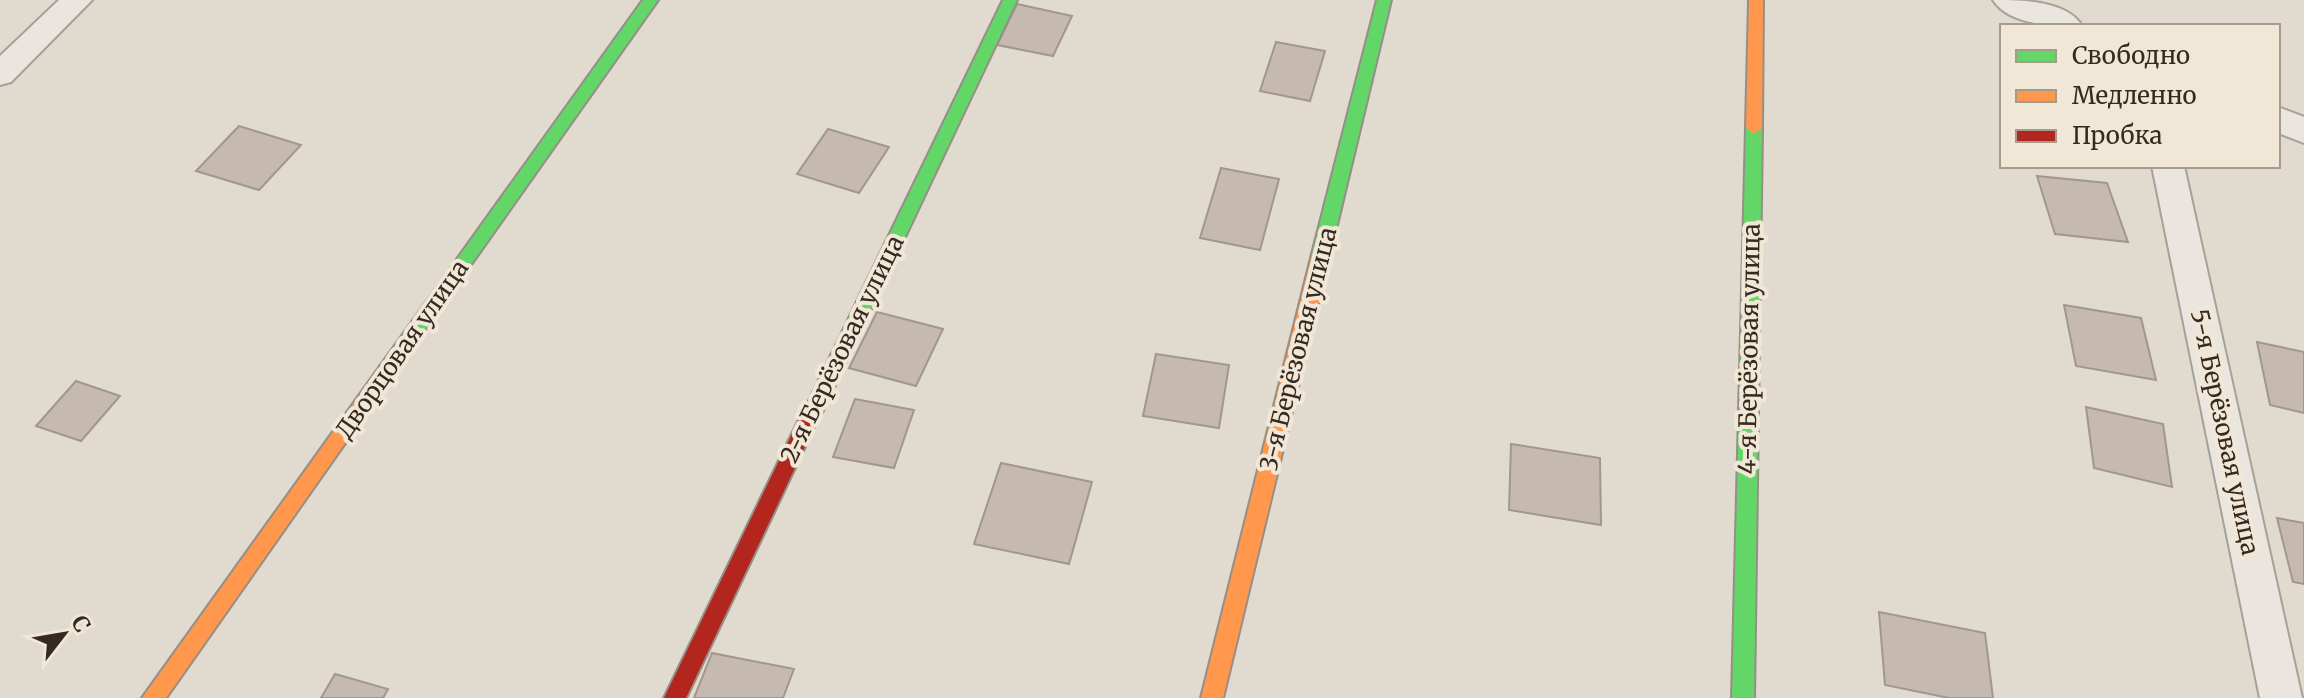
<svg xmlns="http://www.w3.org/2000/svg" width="2304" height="698" viewBox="0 0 2304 698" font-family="Merriweather,serif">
  <rect width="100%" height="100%" fill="#e1dacf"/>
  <g fill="#c5b9b0" stroke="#a1978e" stroke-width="2">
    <path d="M1017,4L1072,16L1053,56L997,45Z"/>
    <path d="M1276,42L1325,51L1310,101L1260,91Z"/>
    <path d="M239,126L301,145L259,190L196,171Z"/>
    <path d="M828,129L889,147L859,193L797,174Z"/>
    <path d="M1221,168L1279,179L1260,250L1200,238Z"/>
    <path d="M2037,176L2107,183L2128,242L2055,234Z"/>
    <path d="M2064,305L2141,318L2156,380L2076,366Z"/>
    <path d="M877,312L943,329L916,386L849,368Z"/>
    <path d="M2257,342L2304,352V413L2270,405Z"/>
    <path d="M1156,354L1229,365L1219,428L1143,416Z"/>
    <path d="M76,381L120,396L81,441L36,426Z"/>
    <path d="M855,399L914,410L894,468L833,457Z"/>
    <path d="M2086,407L2163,424L2172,487L2094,468Z"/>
    <path d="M1511,444L1600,458L1601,525L1509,510Z"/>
    <path d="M1001,463L1092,482L1069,564L974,544Z"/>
    <path d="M2277,518L2304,523V584L2293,582Z"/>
    <path d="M1879,612L1985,633L1993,698H1949L1885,685Z"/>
    <path d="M712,653L794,669L783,698H694Z"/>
    <path d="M335,674L388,689L383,698H321Z"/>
  </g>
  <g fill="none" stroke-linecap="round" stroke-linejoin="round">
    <g stroke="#a7a097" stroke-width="4">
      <g id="street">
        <path d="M59,0H92L11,82L0,85V56Z"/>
        <path d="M1993,0C2019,0 2067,0 2082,26C2056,26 2009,26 1993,0Z"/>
        <path d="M2278,107L2304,117V143L2278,133Z"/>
        <path d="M2152,166H2184L2302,698H2260Z"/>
      </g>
    </g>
    <g stroke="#968f88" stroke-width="4">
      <g id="fast">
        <path d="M643,0H658L393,375L387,378L381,375L378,370L381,365Z"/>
        <path d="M1003,0H1017L819,419L812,421L805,419L803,413Z"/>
        <path d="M1377,0H1391L1330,254L1321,261L1312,254Z"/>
        <path d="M1754,122L1762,128L1754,698H1732L1746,128Z"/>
      </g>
    </g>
    <g stroke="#968f88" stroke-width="4">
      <g id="slow">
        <path d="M1749,0H1763L1762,128L1754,134L1746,128Z"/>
        <path d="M1321,247L1330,254L1223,698H1201L1312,254Z"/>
        <path d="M387,362L393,365L396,370L393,375L166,698H142L381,365Z"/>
      </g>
    </g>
    <g stroke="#968f88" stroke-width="4">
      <path id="jam" d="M812,405L819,407L821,413L686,698H664L805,407Z"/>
    </g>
    <use href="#street" fill="#eae6df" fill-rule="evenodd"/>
    <use href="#fast" fill="#63d668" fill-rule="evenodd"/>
    <use href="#slow" fill="#ff974d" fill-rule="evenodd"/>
    <use href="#jam" fill="#b3261e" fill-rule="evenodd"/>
  </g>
  <g text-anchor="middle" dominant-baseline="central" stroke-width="8" stroke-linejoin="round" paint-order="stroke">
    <g font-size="24" fill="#352920" stroke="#f1e7d6">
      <text transform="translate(402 349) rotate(-55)">Дворцовая улица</text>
      <text transform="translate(842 349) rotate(-64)">2-я Берёзовая улица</text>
      <text transform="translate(1298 349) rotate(-76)">3-я Берёзовая улица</text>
      <text transform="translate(1749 349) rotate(-89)">4-я Берёзовая улица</text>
      <text transform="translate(2225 432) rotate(78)">5-я Берёзовая улица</text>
    </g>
  </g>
  <rect x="2000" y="24" width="280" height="144" fill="#f1e7d6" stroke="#a69b8d" stroke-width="2"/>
  <rect x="2016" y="50" width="40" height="12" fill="#63d668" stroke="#a69b8d" stroke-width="2"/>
  <text x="2072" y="64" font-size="24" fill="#352920">Свободно</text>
  <rect x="2016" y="90" width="40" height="12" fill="#ff974d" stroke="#a69b8d" stroke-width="2"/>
  <text x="2072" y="104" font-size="24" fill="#352920">Медленно</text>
  <rect x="2016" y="130" width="40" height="12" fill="#b3261e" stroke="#a69b8d" stroke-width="2"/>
  <text x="2072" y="144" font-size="24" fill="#352920">Пробка</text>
  <g transform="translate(64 634) rotate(59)" stroke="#f1e7d6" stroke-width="6" paint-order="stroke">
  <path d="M0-6L14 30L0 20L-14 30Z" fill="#352920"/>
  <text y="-12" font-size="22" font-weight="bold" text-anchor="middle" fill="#352920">С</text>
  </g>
</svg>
